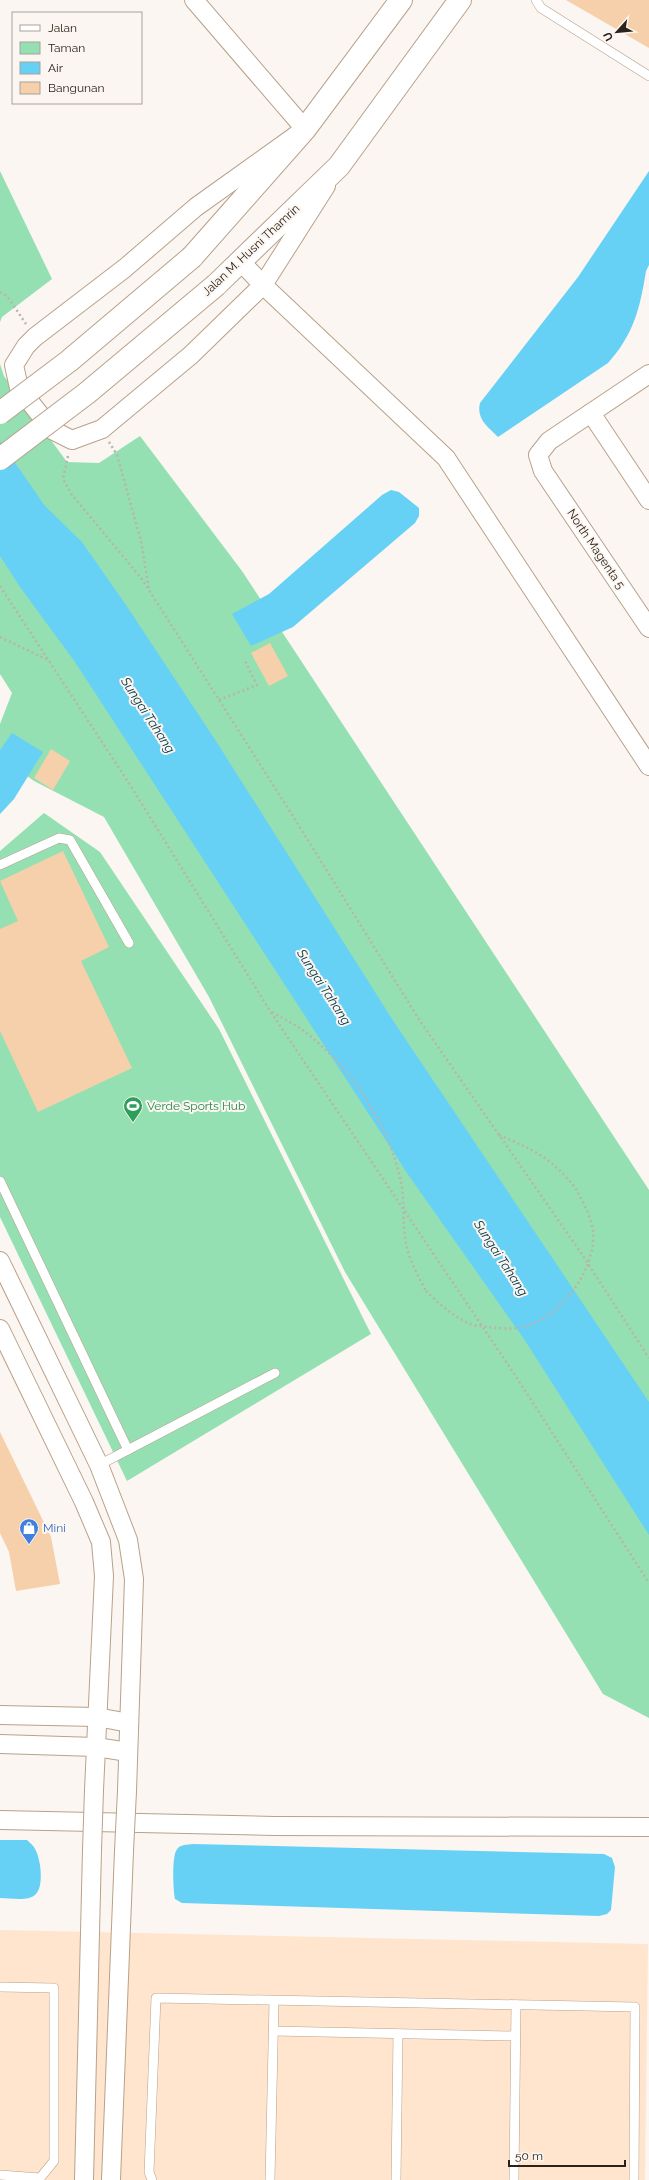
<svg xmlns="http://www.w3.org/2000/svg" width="649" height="2180" viewBox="0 0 649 2180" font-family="Raleway,sans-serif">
  <rect width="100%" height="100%" fill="#fbf6f1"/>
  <path fill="#ffe5cd" d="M0,1930L648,1944L645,2180H0Z"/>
  <g fill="#94e0b2">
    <path d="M0,171L52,279L2,317L0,322Z"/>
    <path d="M0,364L4,376L67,462L99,463L140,436L242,571L649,1190V1718L603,1694L345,1272L209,997L104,817L34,781L0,756V724L12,693L0,674Z"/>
    <path d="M44,813L100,852L219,1029L371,1334L127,1481L0,1217V851Z"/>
  </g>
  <g fill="#66d1f5">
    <path d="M649,171V265L646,271C640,308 634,334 608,363L498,437C488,427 476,419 480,403L578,277Z"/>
    <path d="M0,441L45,506L82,542L126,605L214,738L394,1022L649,1402V1535L524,1339L409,1176L75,662L20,587L0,556Z"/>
    <path d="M391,490L399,492L419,508V516L415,523L293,627L251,646L232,614L269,594L382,495Z"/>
    <path d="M12,733L43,752L14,799L0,814V750Z"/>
    <path d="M0,1840H27C30,1843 34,1846 35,1849C41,1859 44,1886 36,1894C29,1902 10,1898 0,1898Z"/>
    <path d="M193,1844L604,1854L612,1858L615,1867L611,1910L607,1914L599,1916L182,1903L175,1899C173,1891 172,1859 176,1851C179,1844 187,1845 193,1844Z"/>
  </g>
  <g fill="#f6d0aa">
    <path d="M566,0H649V48Z"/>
    <path d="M270,643L288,676L269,686L251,653Z"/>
    <path d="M51,749L70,761L53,790L34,778Z"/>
    <path d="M63,851L109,947L81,961L132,1068L38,1112L0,1031V929L18,921L0,881Z"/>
    <path d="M0,1432L51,1537L60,1584L16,1591L9,1552L0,1533Z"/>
  </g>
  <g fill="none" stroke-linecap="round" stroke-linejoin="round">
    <g stroke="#b9a18a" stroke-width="10">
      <g id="service">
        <path d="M536,0L541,8L649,76"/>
        <path d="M0,865L59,838L70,840L129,943"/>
        <path d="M0,1181L128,1450"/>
        <path d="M99,1465L275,1373"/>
        <path d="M0,1987L54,1988V2161L40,2178L0,2175"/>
        <path d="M274,2031L515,2036"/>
        <path d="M152,2180L149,2172L156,1998L635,2007L634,2180"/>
        <path d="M270,2180L274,2001"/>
        <path d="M396,2180L398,2034"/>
        <path d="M514,2180L516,2005"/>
      </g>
    </g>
    <g stroke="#b9a18a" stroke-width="20">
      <g id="minor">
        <path d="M194,0L305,129L196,207L125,268L35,337L26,346L14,365L19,388L52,430L72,440L102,429L191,355L263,285L326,186"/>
        <path d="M241,262L263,285L446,458L649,766"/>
        <path d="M649,374L549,441L538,455L543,471L649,628"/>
        <path d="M591,413L649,500"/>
        <path d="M0,1261L99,1465L128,1540L134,1579L127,1791"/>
        <path d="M0,1329L84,1502L101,1542L104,1576L94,1790"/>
        <path d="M0,1715L97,1717L129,1723"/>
        <path d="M0,1744L96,1747L128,1752"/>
        <path d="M0,1820L274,1826L649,1827"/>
        <path d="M84,2180L92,1850"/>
        <path d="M111,2180L124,1851"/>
      </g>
    </g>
    <g stroke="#b9a18a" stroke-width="24">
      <g id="secondary">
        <path d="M192,257L305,129L401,0"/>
        <path d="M216,285L339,166L460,0"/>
      </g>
    </g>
    <g stroke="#bab3ad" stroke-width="2.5" stroke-dasharray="2 3" stroke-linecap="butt">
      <path d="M0,292L7,296L26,324"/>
      <path d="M109,442L117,455L141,541L149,589"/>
      <path d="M68,456L63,479L72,495L142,579L296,821L420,1021L581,1253L649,1358"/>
      <path d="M0,586L132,788L270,1011L515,1375L649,1583"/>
      <path d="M0,637L48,660"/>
      <path d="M219,700L257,685L245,661"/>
      <path d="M272,1012C282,1018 292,1023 301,1029C349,1064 389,1124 401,1182C405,1202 402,1223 406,1243C409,1260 418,1276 426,1291"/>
      <path d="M499,1135C534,1150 552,1158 576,1189"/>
    </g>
    <use href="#service" stroke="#fff" stroke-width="9"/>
    <use href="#minor" stroke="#fff" stroke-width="18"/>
    <use href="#secondary" stroke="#fff" stroke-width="22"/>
    <g stroke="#b9a18a" stroke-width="20" stroke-linecap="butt">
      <g id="minor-bridge">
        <path d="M92,1850L94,1790"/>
        <path d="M124,1851L127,1791"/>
      </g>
    </g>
    <g stroke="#b9a18a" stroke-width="24" stroke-linecap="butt">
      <g id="secondary-bridge">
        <path d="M0,413L69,361L192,257"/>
        <path d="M0,459L87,393L216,285"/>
      </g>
    </g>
    <path stroke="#bab3ad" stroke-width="2.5" stroke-dasharray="2 3" stroke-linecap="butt" d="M426,1291C439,1304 453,1316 470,1324C475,1326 482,1326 488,1327C497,1328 508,1329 518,1328C558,1322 597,1270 593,1231C591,1216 583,1202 576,1189"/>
    <use href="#minor-bridge" stroke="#fff" stroke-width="18"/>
    <use href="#secondary-bridge" stroke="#fff" stroke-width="22"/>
  </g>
  <defs>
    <g id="stadium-pin" transform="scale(1)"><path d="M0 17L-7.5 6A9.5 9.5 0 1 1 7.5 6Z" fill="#2e9e5b" stroke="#fbf6f1"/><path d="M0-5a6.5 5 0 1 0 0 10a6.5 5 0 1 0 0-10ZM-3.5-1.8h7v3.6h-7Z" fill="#fff"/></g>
    <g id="shop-pin" transform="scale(1)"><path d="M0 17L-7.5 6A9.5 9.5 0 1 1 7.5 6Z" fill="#3f7fe0" stroke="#fbf6f1"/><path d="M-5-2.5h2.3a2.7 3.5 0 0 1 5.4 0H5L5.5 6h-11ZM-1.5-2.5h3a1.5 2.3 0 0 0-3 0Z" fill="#fff"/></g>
  </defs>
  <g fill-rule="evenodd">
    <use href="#stadium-pin" x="133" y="1106"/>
    <use href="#shop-pin" x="29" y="1528"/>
  </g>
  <g text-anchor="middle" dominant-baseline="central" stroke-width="4" stroke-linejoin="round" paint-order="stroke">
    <g font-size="12" fill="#2b2219" stroke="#fbf6f1">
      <text transform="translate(251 250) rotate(-43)">Jalan M. Husni Thamrin</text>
      <text transform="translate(596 549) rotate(56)">North Magenta 5</text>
    </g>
    <g font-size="12" fill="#27864d" stroke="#fbf6f1" text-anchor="start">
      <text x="147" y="1106">Verde Sports Hub</text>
    </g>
    <g font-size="12" fill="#366cbe" stroke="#fbf6f1" text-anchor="start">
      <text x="43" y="1528">Mini</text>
    </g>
    <g font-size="13" font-style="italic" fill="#013544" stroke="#fbf6f1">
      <text transform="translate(148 715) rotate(57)">Sungai Tahang</text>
      <text transform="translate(324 987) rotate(57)">Sungai Tahang</text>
      <text transform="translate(501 1258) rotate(57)">Sungai Tahang</text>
    </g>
  </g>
  <rect x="12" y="12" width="130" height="92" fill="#fbf6f1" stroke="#a8a19b"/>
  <rect x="20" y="25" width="20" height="6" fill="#ffffff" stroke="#a8a19b"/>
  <text x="48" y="32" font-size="12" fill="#2b2219">Jalan</text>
  <rect x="20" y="42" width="20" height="12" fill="#94e0b2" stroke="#a8a19b"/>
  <text x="48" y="52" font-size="12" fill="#2b2219">Taman</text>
  <rect x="20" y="62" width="20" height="12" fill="#66d1f5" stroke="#a8a19b"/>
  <text x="48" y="72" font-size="12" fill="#2b2219">Air</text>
  <rect x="20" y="82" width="20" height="12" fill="#f6d0aa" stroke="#a8a19b"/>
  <text x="48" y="92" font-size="12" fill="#2b2219">Bangunan</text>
  <g transform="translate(617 32) rotate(243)" stroke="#fbf6f1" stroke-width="3" paint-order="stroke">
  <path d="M0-3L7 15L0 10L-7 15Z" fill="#2b2219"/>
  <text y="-6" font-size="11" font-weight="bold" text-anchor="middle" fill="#2b2219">U</text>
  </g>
  <path d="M509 2160v6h116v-6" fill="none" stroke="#2b2219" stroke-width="2"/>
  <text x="515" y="2160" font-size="12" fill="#2b2219" stroke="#fbf6f1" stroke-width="3" paint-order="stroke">50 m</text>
</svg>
